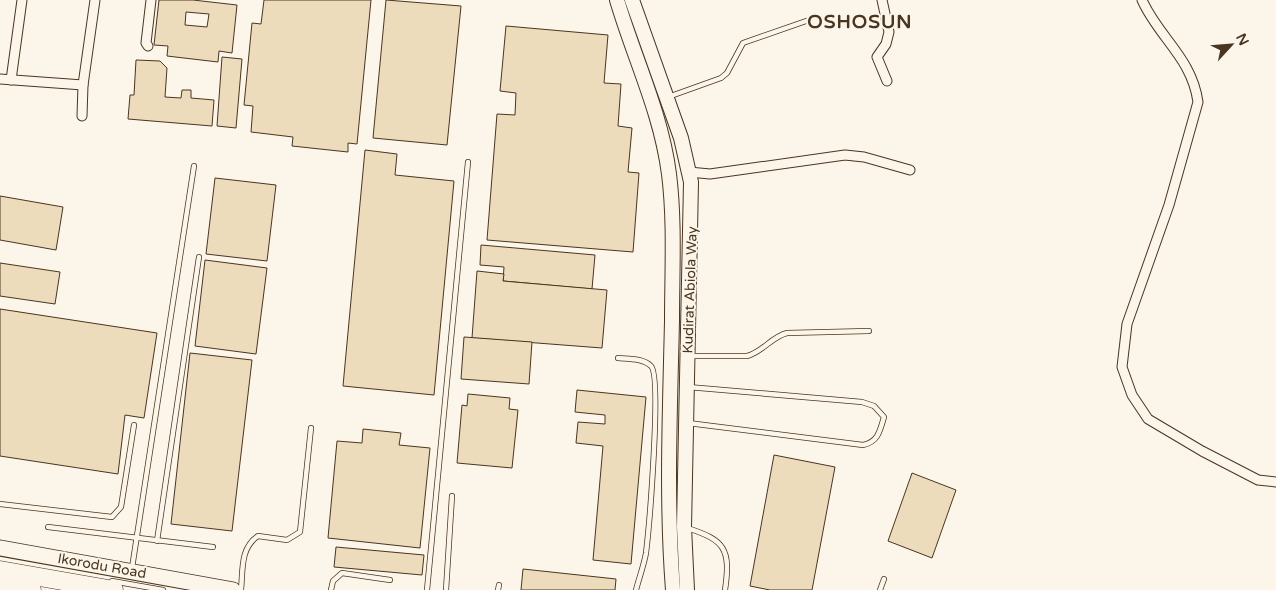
<svg xmlns="http://www.w3.org/2000/svg" width="1276" height="590" viewBox="0 0 1276 590" font-family="'Varela Round',sans-serif">
  <rect width="100%" height="100%" fill="#fbf6e9"/>
  <g fill="#ecdcbc" stroke="#4a3520" fill-rule="evenodd">
    <path d="M159,0H193L237,5L232,53L219,51L218,62L167,56L168,46L154,45ZM186,12L209,14L207,27L185,25Z"/>
    <path d="M264,0H371L357,144L348,143V152L292,146L293,137L251,132L253,106L244,105L252,23L261,24Z"/>
    <path d="M386,0L461,6L447,145L373,138Z"/>
    <path d="M506,26L608,35L604,83L621,84L618,126L632,128L628,172L639,173L633,252L487,240L497,114L515,115L516,93L500,91Z"/>
    <path d="M222,57L242,59L236,128L217,126Z"/>
    <path d="M136,60L160,61L167,68L165,97L181,98L182,90H191V98L214,100L212,126L128,119L130,95H134Z"/>
    <path d="M365,150L397,154L395,175L454,181L434,395L343,386Z"/>
    <path d="M215,178L276,185L267,261L206,254Z"/>
    <path d="M0,196L63,207L56,250L0,240Z"/>
    <path d="M481,245L595,255L592,289L503,281L504,267L480,265Z"/>
    <path d="M205,260L267,268L256,354L195,346Z"/>
    <path d="M0,263L60,272L55,304L0,296Z"/>
    <path d="M477,271L504,274L503,281L607,290L602,348L472,338Z"/>
    <path d="M0,309L157,333L144,418L125,415L118,474L0,456Z"/>
    <path d="M464,337L532,342L529,384L461,379Z"/>
    <path d="M190,353L252,360L232,531L171,524Z"/>
    <path d="M577,390L646,397L631,564L593,560L603,446L576,443L578,422L605,424V415L575,412Z"/>
    <path d="M468,394L510,398L509,409L518,410L512,468L457,463L462,405L467,406Z"/>
    <path d="M363,429L401,433L399,445L430,448L420,548L328,538L337,441L362,443Z"/>
    <path d="M774,455L835,467L812,590H770L750,586Z"/>
    <path d="M912,473L956,490L932,558L888,541Z"/>
    <path d="M336,547L424,555L422,575L334,567Z"/>
    <path d="M523,569L616,579L615,590H521Z"/>
  </g>
  <g fill="none" stroke-linecap="round" stroke-linejoin="round">
    <g stroke="#4a3520" stroke-width="6">
      <g id="lane">
        <path d="M668,97L721,78L727,73L743,43L809,20"/>
        <path d="M689,356H747C763,352 771,337 787,333L869,331"/>
        <path d="M618,358C628,359 643,358 651,366C662,377 649,528 646,553C644,565 639,578 636,590"/>
        <path d="M688,423L863,445C878,442 880,431 884,417L874,406L862,402L688,387"/>
        <path d="M0,504L112,517L121,507L134,425"/>
        <path d="M48,527L213,547"/>
        <path d="M687,528C725,540 731,549 725,590"/>
        <path d="M157,541L199,257"/>
        <path d="M132,568L194,166"/>
        <path d="M112,581L163,590"/>
        <path d="M241,590C243,570 240,548 258,536L287,540L300,532L311,428"/>
        <path d="M331,590L333,581L342,573L390,580"/>
        <path d="M427,590L468,162"/>
        <path d="M446,590L452,496"/>
        <path d="M498,590L499,585"/>
        <path d="M880,590L884,579"/>
      </g>
    </g>
    <g stroke="#4a3520" stroke-width="11">
      <g id="street">
        <path d="M882,0L889,32L886,44L877,57L887,81"/>
        <path d="M1142,0C1159,38 1192,58 1198,102L1169,205L1127,324L1122,367L1132,395L1148,419L1202,451L1258,480L1276,482"/>
        <path d="M148,46L146,43L151,0"/>
        <path d="M0,79L83,85"/>
        <path d="M11,80L22,0"/>
        <path d="M82,116L83,85L95,0"/>
        <path d="M689,172L710,174L845,155L864,157L910,170"/>
      </g>
    </g>
    <g stroke="#4a3520" stroke-width="16">
      <g id="secondary">
        <path d="M617,0C634,58 661,112 669,174C675,222 672,272 672,321C670,411 666,500 673,590"/>
        <path d="M632,0L681,138L691,182L684,527L687,590"/>
      </g>
    </g>
    <g stroke="#4a3520" stroke-width="17">
      <path id="primary" d="M0,548L233,590"/>
    </g>
    <g stroke="#4a3520" stroke-width="19">
      <g id="highway">
        <path d="M0,570L114,590"/>
        <path d="M0,584L32,590"/>
      </g>
    </g>
    <use href="#lane" stroke="#fbf6e9" stroke-width="4.5"/>
    <use href="#street" stroke="#fbf6e9" stroke-width="9"/>
    <use href="#secondary" stroke="#fbf6e9" stroke-width="14"/>
    <use href="#primary" stroke="#fbf6e9" stroke-width="15"/>
    <use href="#highway" stroke="#fbf6e9" stroke-width="18"/>
  </g>
  <g text-anchor="middle" dominant-baseline="central" stroke-width="4" stroke-linejoin="round" paint-order="stroke">
    <g font-size="14" fill="#4a3520" stroke="#fbf6e9">
      <text transform="translate(690 290) rotate(-88)">Kudirat Abiola Way</text>
      <text transform="translate(102 566) rotate(10)">Ikorodu Road</text>
    </g>
    <g font-size="19" font-weight="bold" letter-spacing="1" fill="#4a3520" stroke="#fbf6e9">
      <text x="860" y="22">OSHOSUN</text>
    </g>
  </g>
  <g transform="translate(1231 45) rotate(64)" stroke="#fbf6e9" stroke-width="4" paint-order="stroke">
  <path d="M0-4L9 19L0 12L-9 19Z" fill="#4a3520"/>
  <text y="-8" font-size="14" font-weight="bold" text-anchor="middle" fill="#4a3520">N</text>
  </g>
</svg>
